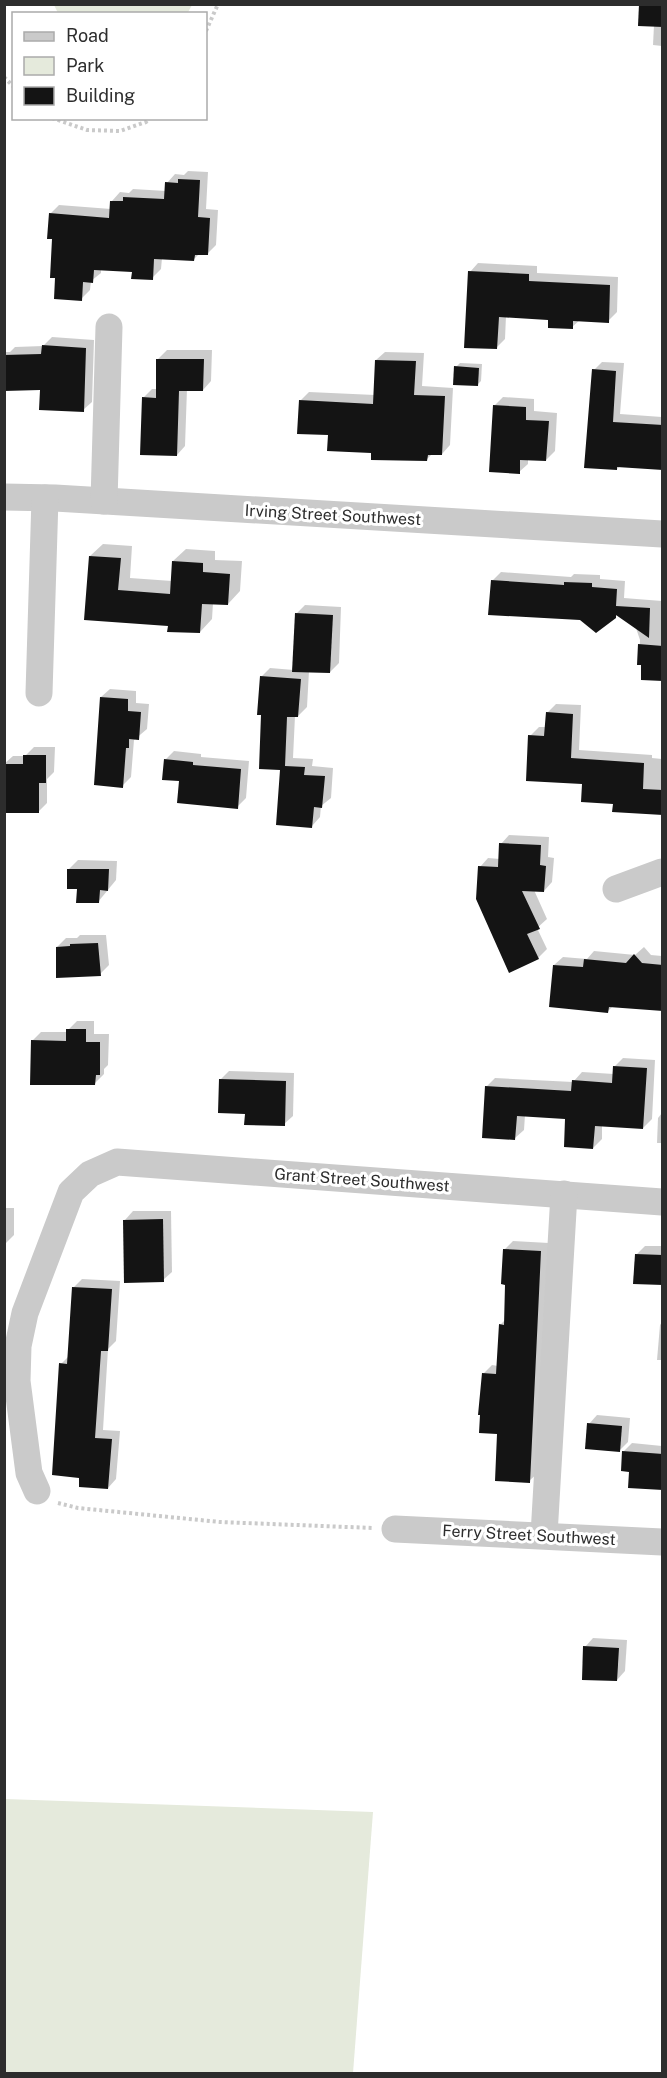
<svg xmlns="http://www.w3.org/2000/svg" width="667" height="2078" viewBox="0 0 667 2078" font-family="'Public Sans',sans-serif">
  <rect width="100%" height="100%" fill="#fff"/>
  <g fill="#e5eadc">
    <path d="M54,5H192L187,14L58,13Z"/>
    <path d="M5,1799L373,1812L353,2073H5Z"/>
  </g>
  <g fill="#0003">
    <path d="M662,4V46L653,45L654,25Z"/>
    <path d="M188,171L208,172L206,209L218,210L216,245L207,254L200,253L193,260L162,258L161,269L152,278L133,270L101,269V273L91,281L90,290L81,299L57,277L50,214L59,205L111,209L112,201L120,192L129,193L133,189L166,191L167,183L175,174L184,175Z"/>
    <path d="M478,263L537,266V273L618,277L617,312L608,321L580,320L572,327L550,318L506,316L505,339L496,348L470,272Z"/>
    <path d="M52,337L94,340L92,402L83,410L42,388L4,390V352H10L15,347L43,346Z"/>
    <path d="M167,350H212L211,381L203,390L187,389L185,446L177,455L143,398L152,389H158V359Z"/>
    <path d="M385,352L424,353L422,386L453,388L450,445L442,454H432L427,459L372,452L330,434L301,400L309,392L375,395L376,360Z"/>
    <path d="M602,362L624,363L620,414L662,417V469L620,466L617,469L594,370Z"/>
    <path d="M460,363L482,364L481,381L477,385L456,367Z"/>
    <path d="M503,397L534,399V411L557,413L555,451L546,460L528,459V464L519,472L494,406Z"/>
    <path d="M103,544L132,546L130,578L172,581L173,561L186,549L215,551V560L242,561L240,591L228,604L213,603L212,619L200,632L169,625L86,619L90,556Z"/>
    <path d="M501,572L571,577L574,574L600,575V579L625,581L624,598L662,601V680L643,664L639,663L640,640L636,628L618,614L615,617L581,619L492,581Z"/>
    <path d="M305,605L341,607L339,663L330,672L309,671L307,707L298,716H295L293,758L313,759L312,766L333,768L331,798L321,806L320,817L312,826L282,768L262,714L261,677L270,668L294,670L296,614Z"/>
    <path d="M110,689L136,691V703L149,704L147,729L134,740L131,777L122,786L101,697Z"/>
    <path d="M556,704L581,705L579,750L652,755V758L662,759V813L614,803L584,782L530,736L539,727H546L547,713Z"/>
    <path d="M34,747H55L54,772L47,779V803L38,812H4V764L13,756H25Z"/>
    <path d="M174,751L201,754V757L249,761L246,798L237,807L180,780L165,760Z"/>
    <path d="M509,835L549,837L548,857L554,858L552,882L544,891L534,890L547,919L537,928L547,949L538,958L480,867L488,858L500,859L501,844Z"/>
    <path d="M78,860L117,861L116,880L98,902L78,888L69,869Z"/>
    <path d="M80,935H106L109,965L100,974L57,947L66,938H77Z"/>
    <path d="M644,947L651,955L662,956V1010L613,1006L608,1011L554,965L563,957L587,959L594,951L635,955Z"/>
    <path d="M77,1021H94V1034H109L108,1065L104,1069V1074L95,1083L32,1041L41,1032H68V1030Z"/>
    <path d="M623,1058L655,1060L652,1119L643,1128L602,1125V1139L593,1148L567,1117L525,1115L524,1130L515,1138L486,1087L495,1078L573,1082L582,1072L614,1074V1067Z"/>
    <path d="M229,1071L294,1073L293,1116L284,1124L246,1113L221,1079Z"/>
    <path d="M662,1113V1143H657L658,1118Z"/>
    <path d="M4,1208H14V1235L5,1244Z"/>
    <path d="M133,1211H171L172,1272L163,1280L125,1220Z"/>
    <path d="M513,1241L549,1243L538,1473L529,1481L498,1433L483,1374L492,1365L498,1366L500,1325L506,1319L504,1250Z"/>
    <path d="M645,1246H662V1284L636,1255Z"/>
    <path d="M82,1279L120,1281L116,1341L108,1349L103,1430L120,1431L116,1479L108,1488L61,1364L69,1356L73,1288Z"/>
    <path d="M662,1322V1360H657L660,1325Z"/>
    <path d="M597,1415L630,1418L628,1442L619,1451L589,1424Z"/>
    <path d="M632,1443L662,1446V1489L631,1470L623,1452Z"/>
    <path d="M593,1638L627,1640L625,1671L617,1680L585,1647Z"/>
  </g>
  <g fill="#141414">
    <path d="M639,4H663V27L638,26Z"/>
    <path d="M178,179L200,180L198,217L210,218L208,255H195L194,261L154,259L153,280L131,279L132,272L94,270L93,283L83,282L82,301L54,299L55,278H50L52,239H47L49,213L109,218L110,201H123V197L164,199L165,182L178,183Z"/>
    <path d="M468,271L529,274V281L610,285L609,323L573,321V329L548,328V320L499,317L497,349L464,348Z"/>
    <path d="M42,345L86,348L84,412L39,410L40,390L4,391V355L41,354Z"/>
    <path d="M156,359H204L203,391H179L177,456L140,455L142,397L156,398Z"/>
    <path d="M375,360L416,361L414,395L445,396L442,455H428L427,461L371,460V453L327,451L328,435L297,434L299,400L373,404Z"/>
    <path d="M454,366L479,368L478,386L453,385Z"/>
    <path d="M592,369L616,371L613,422L663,425V470L617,467V470L584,468Z"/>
    <path d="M493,405L526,407V420L549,421L546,461L520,460V474L489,472Z"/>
    <path d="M89,556L121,558L118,590L170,594L172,561L203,563V572L230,574L228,605L202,604L200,633L167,632L168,626L84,620Z"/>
    <path d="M491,580L564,585V582L592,583V587L617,589L616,606L650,608L649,638L616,615V618L596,633L580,620L488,615Z"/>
    <path d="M295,613L333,615L330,673L292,672Z"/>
    <path d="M638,644L663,646V681L641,680V665H637Z"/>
    <path d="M260,676L301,679L298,717H287L285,766L305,767L304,775L325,776L322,808L314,807L312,828L276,825L280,770L259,769L261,715H257Z"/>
    <path d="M100,697L128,699V711L141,712L139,740L129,739V748H126L123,788L94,785Z"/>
    <path d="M546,712L573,714L571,758L644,763L643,789L663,790V815L612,812L613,804L581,802L582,784L526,781L528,735L544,736Z"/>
    <path d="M23,755H46V783H39V813H4V764H23Z"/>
    <path d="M164,759L193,762V765L241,769L238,809L177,803L179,781L162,780Z"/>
    <path d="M499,843L541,845L540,865L546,866L544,892L522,891L540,929L527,934L539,959L509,973L476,899L478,866L498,867Z"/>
    <path d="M67,869H109L108,891L100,890L99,903H76L77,889H67Z"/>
    <path d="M98,943L101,976L56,978V947L70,946V944Z"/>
    <path d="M634,954L642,963L663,965V1011L609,1007L608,1013L549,1007L553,965L583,967L584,959L626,963Z"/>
    <path d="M66,1029H86V1042H100V1075H96L95,1085H30L31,1040L66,1041Z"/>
    <path d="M613,1066L647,1068L643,1129L595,1126L593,1149L564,1147L565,1119L517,1116L515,1140L482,1138L485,1086L571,1091L572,1080L612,1083Z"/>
    <path d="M219,1079L286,1081L285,1126L244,1125L245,1114L218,1113Z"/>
    <path d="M163,1219L164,1282L124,1283L123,1220Z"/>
    <path d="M503,1249L541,1251L530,1483L495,1481L497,1434L479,1433L480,1415H478L482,1373L496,1374L499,1324L504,1325L505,1285L501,1284Z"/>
    <path d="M635,1254L663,1255V1285L633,1284Z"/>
    <path d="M72,1287L112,1289L108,1351H101L95,1438L112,1439L108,1489L79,1487V1478L52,1475L59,1363L67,1364Z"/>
    <path d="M587,1423L622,1426L620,1452L585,1449Z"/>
    <path d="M622,1451L663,1454V1490L628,1488L629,1472L621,1471Z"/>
    <path d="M583,1646L619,1648L617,1681L582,1680Z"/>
  </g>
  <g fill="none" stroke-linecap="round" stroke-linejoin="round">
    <g stroke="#cacaca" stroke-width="4" stroke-dasharray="3 3" stroke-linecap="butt">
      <path d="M206,31L218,4"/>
      <path d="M4,77L14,87"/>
      <path d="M52,118L87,130L120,131L146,122L149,118"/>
      <path d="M58,1503L78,1508L220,1522L373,1528"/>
    </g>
    <g stroke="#cacaca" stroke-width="27">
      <path d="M4,497L55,498L662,534"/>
      <path d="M104,501L109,327"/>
      <path d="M39,693L45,498"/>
      <path d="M616,889L662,872"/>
      <path d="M37,1491L29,1473L17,1381L18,1346L25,1313L71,1192L90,1174L117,1162L662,1202"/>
      <path d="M395,1529L662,1542"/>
      <path d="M544,1535L564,1194"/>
    </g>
  </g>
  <g text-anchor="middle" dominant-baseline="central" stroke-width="6" stroke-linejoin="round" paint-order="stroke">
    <g font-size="16" fill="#2d2d2d" stroke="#fff">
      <text transform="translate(333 515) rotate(3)">Irving Street Southwest</text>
      <text transform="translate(362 1180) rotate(4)">Grant Street Southwest</text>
      <text transform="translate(529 1535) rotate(3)">Ferry Street Southwest</text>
    </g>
  </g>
  <rect width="667" height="2078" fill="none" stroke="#2d2d2d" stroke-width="12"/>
  <rect x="12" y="12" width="195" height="108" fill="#ffffff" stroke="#ababab" stroke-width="1.5"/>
  <rect x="24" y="32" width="30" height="9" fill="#cacaca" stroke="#ababab" stroke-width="1.5"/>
  <text x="66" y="42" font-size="18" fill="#2d2d2d">Road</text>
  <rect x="24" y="57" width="30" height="18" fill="#e5eadc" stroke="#ababab" stroke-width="1.5"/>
  <text x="66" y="72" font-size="18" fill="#2d2d2d">Park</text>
  <rect x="24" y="87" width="30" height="18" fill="#141414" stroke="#ababab" stroke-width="1.5"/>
  <text x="66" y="102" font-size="18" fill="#2d2d2d">Building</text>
</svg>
